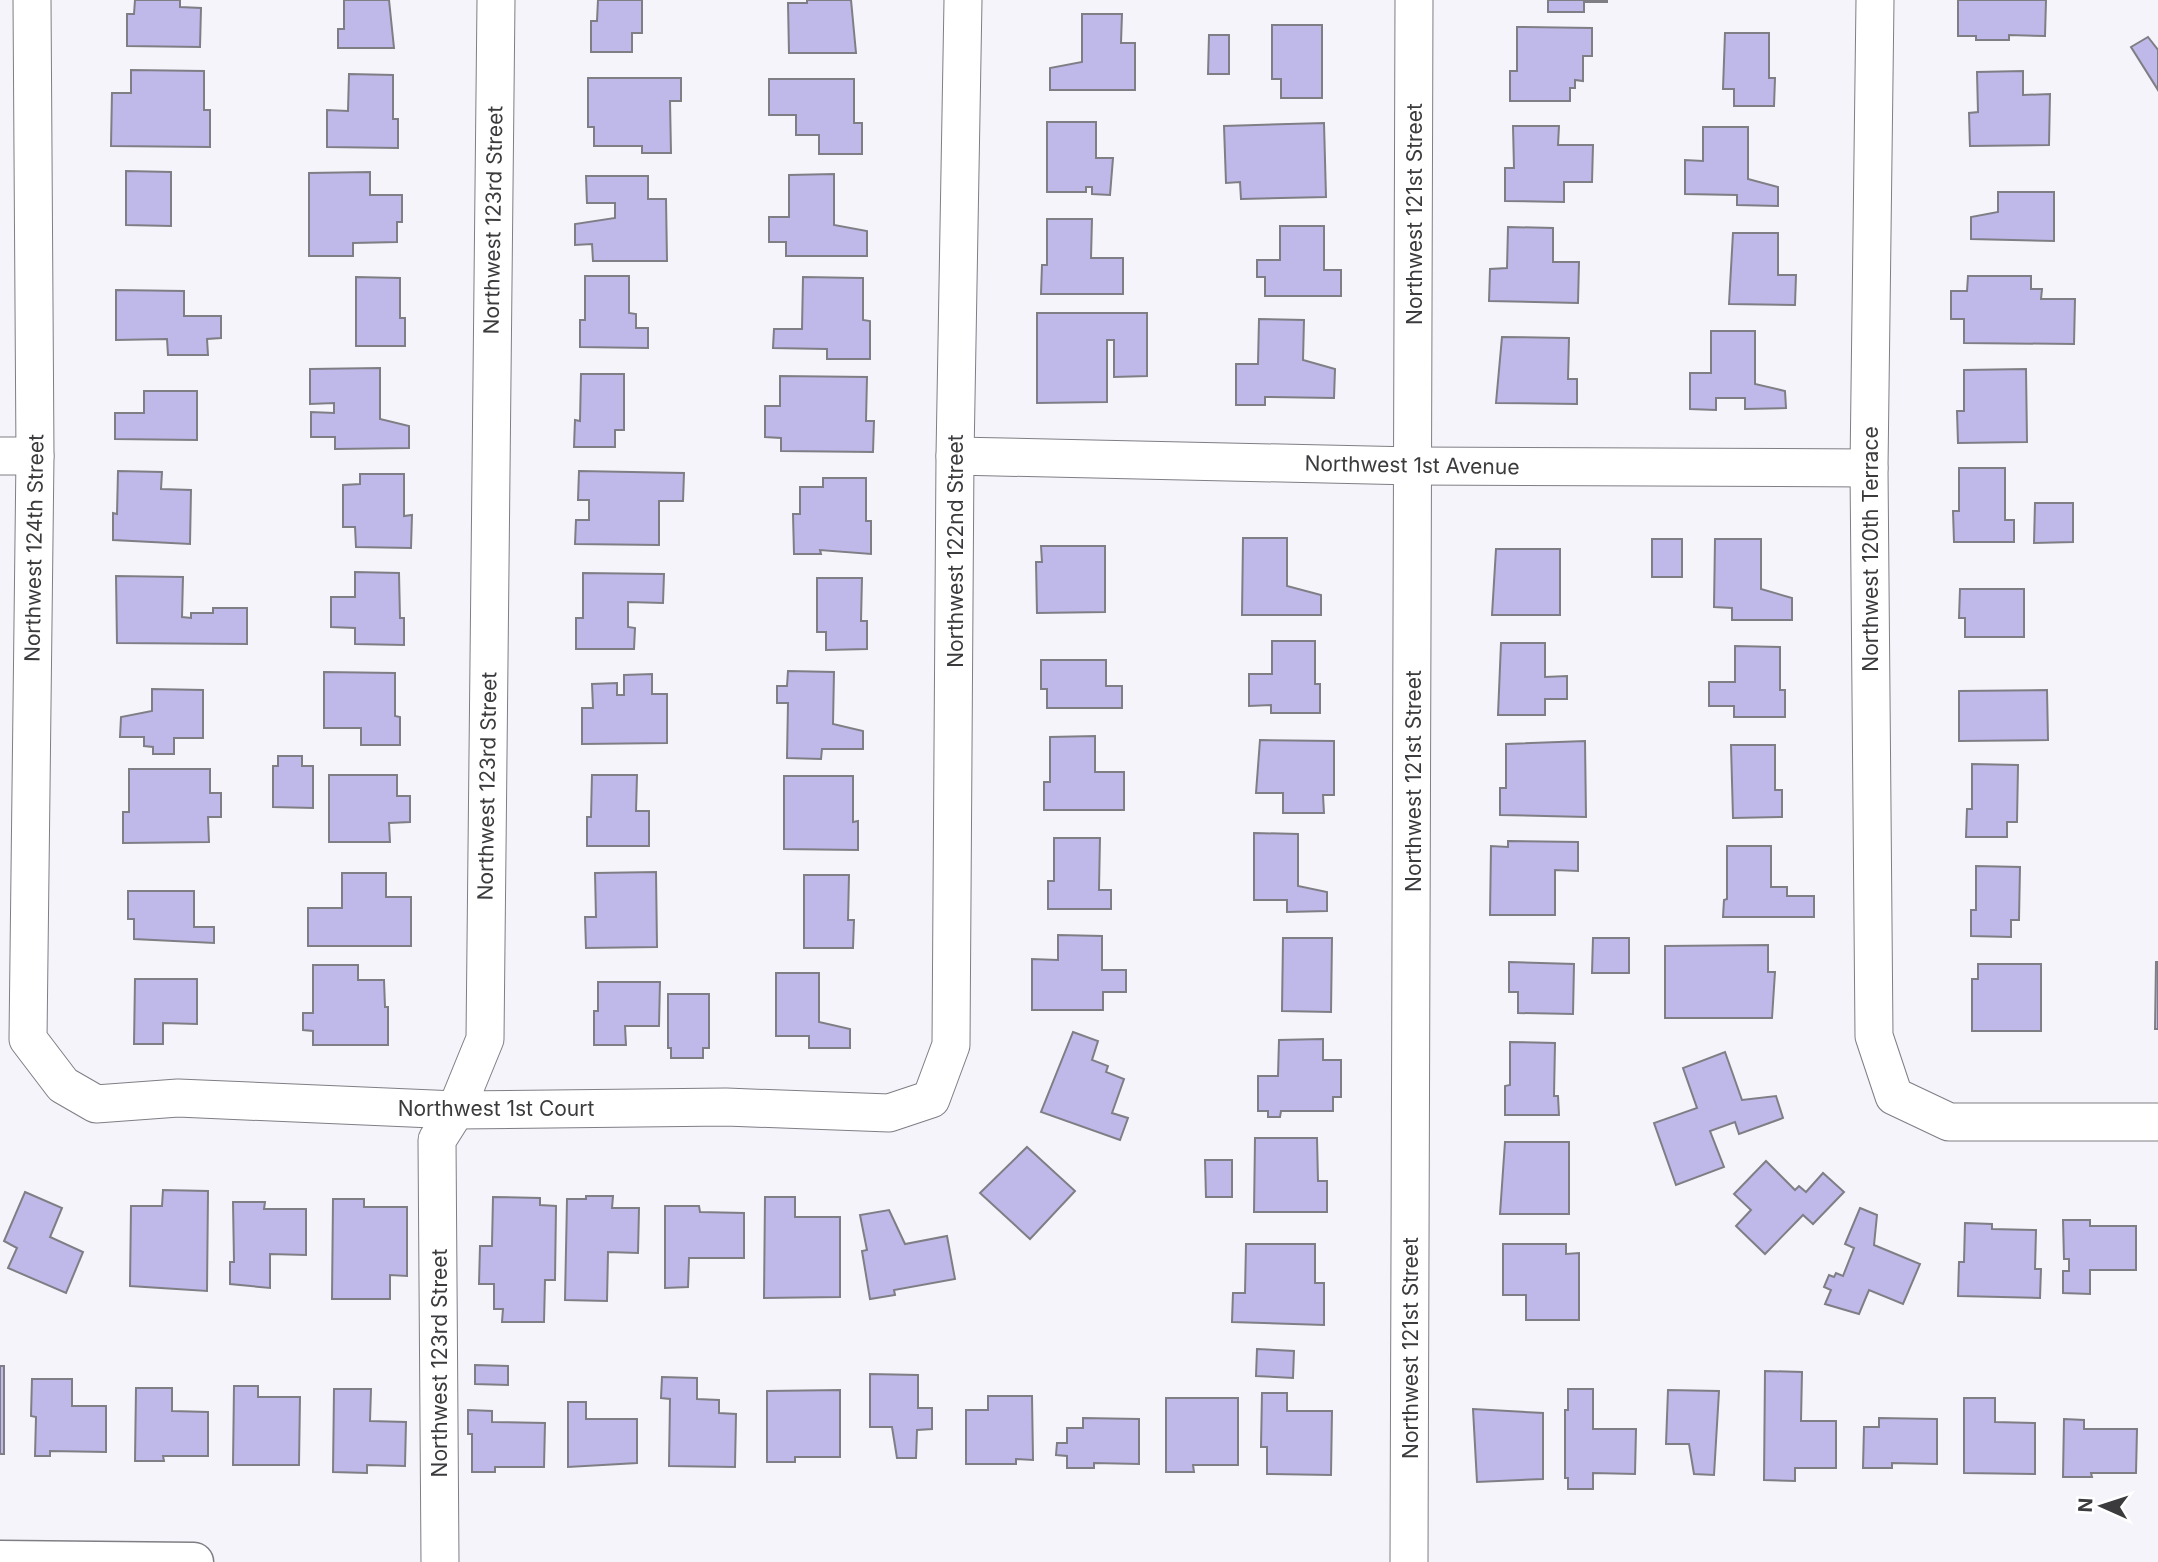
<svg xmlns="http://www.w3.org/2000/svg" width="2158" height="1562" viewBox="0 0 2158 1562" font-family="Inter,sans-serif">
  <rect width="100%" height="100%" fill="#f5f4fb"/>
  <g fill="#bfb9e9" stroke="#7f7e85" stroke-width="2">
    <path d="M135,0H180V7L201,8L200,47L127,46V14H134Z"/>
    <path d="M344,0H389L394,48H338V29H344Z"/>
    <path d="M598,0H642V33H632V52H591V21H597Z"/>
    <path d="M807,0H851L856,53H789L788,3H807Z"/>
    <path d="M1548,0H1607V2H1584V12H1548Z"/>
    <path d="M1958,0H2046L2045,36L2009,35V40H1976V36H1958Z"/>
    <path d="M1082,14H1122L1121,43H1135V90H1050V68L1082,62Z"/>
    <path d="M1272,25H1322V98H1281V79H1272Z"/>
    <path d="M1517,27L1592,28V56H1583V81L1575,80V88H1570V101H1510V71H1517Z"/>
    <path d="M1725,33H1769V78H1775L1774,106H1734V89H1723Z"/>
    <path d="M1209,35H1229V74H1208Z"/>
    <path d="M2148,37L2158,50V90L2131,47Z"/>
    <path d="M131,70L204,71V110H210V147L111,146L112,93H131Z"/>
    <path d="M2023,71V95L2050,94L2049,145L1970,146L1969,113L1978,112L1977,72Z"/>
    <path d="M349,74L393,75V119H398V148L327,147V110L348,111Z"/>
    <path d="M588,78H681V101H670L671,153H642V146H594V127H588Z"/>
    <path d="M769,79H854V123H862V154H819V135H796V115H769Z"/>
    <path d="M1047,122H1096V158H1113L1110,195L1092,194V187H1086V192H1047Z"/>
    <path d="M1324,123L1326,197L1241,199L1240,182L1226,183L1224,126Z"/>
    <path d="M1513,126H1559L1558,145H1593L1592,182H1564V202L1505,201V168H1514Z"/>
    <path d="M1703,127H1748V179L1778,187V206L1737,205V195L1685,194V160L1703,161Z"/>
    <path d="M126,171L171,172V226L126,225Z"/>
    <path d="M370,172V195H402V222H397V242L353,243V256H309V173Z"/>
    <path d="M834,174V225L867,231V256H786V242H769V217H789V175Z"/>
    <path d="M586,176H648V199H666L667,261H593L592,244L575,245V224L615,218V203H587Z"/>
    <path d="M1998,192H2054V241L1971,239V217L1998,212Z"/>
    <path d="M1047,219H1092L1091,258H1123V294H1041L1042,265H1047Z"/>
    <path d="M1280,226H1324V270H1341V296H1265V277H1257V260H1280Z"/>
    <path d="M1508,227L1553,228V262H1579L1578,303L1489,301L1490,269L1507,268Z"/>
    <path d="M1733,233H1778V275H1796L1795,305L1729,304Z"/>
    <path d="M585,276H629V313L636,314V328H648V348L580,347V320H585Z"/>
    <path d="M1968,276H2031V289H2042L2041,299H2075L2074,344L1964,343V319H1951V291H1967Z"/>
    <path d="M356,277L400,278V318H405V346H356Z"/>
    <path d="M803,277L863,278V320L870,321V359H827V349L773,348L774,329H802Z"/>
    <path d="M116,290L184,291V316H221V338L207,339L208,355H168L167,339L116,340Z"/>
    <path d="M1037,313H1147V376L1114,377V340H1107V402L1037,403Z"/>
    <path d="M1259,319L1304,320L1303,360L1335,369L1334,398L1265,397V405H1236V364H1258Z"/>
    <path d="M1711,331H1755V384L1785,391L1786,408L1745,409V398H1716V410L1690,409V373H1711Z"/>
    <path d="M1502,337L1569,338L1568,379H1577V404L1496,403Z"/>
    <path d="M380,368V419L409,426V448L335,449V437H311V412L334,413V403L310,404V369Z"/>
    <path d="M2026,369L2027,442L1958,443L1957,411H1964V370Z"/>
    <path d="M581,374H624V430H615V447H574L575,420L580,421Z"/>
    <path d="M780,376L867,377L866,421H874L873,452L781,451V438L765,437V406H780Z"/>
    <path d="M144,391H197V440L115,439V413H144Z"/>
    <path d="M1959,468H2005V520H2014V542H1954L1953,511H1959Z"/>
    <path d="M118,471L162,472L161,489L191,490L190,544L113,540V513L117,514Z"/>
    <path d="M579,471L684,473L683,501H659V545L575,544L576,520H589V500H578Z"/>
    <path d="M360,474H404V516L412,515L411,548L356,547L355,527H343V485L360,484Z"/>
    <path d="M823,478H866V521H871V554L820,550L821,554H794L793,514H800V487H823Z"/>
    <path d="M2035,503H2073V542L2034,543Z"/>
    <path d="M1243,538H1287V586L1321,595V615H1242Z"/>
    <rect x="1652" y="539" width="30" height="38"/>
    <path d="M1715,539H1761V589L1792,598V620H1732V608L1714,607Z"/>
    <path d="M1041,546H1105V612L1037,613L1036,562H1042Z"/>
    <path d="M1496,549H1560V615H1492Z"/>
    <path d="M355,572L399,573L400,618H404V645L355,644V628L331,627V597H355Z"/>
    <path d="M583,573L664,574L663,603L628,602V627L635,628L634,649H576V618H583Z"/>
    <path d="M116,576L183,577L182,617L191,618V613H213V608H247V644L117,643Z"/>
    <path d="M817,578H862L861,621H867V649L826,650V632H817Z"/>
    <path d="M1960,589H2024V637H1965V618H1959Z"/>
    <path d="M1272,641H1315V684H1320V713H1271V705L1249,706V674H1272Z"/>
    <path d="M1501,643H1545V677L1567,676V699H1545V715H1498Z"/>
    <path d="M1735,646L1780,647V690H1785V717H1734V706H1709V682H1735Z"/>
    <path d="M1041,660H1106V686H1122V708H1047V689H1041Z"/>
    <path d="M788,671L834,672L833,724L863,731V749H822L821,759L787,758L788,703H777V686H787Z"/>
    <path d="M324,672L395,673V716L400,717V745H361V728H324Z"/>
    <path d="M652,674V694H667V743L582,744V708H593L592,684L617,683V695H624V675Z"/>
    <path d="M152,689L203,690V738H174V754H153V747L144,746V737H120L121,717L152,711Z"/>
    <path d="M2047,690L2048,740L1959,741V691Z"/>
    <path d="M1095,736V772H1124V810H1044V782H1050V737Z"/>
    <path d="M1260,740L1334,741V795H1323L1324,813H1283V793H1256Z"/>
    <path d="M1585,741L1586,817L1500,815V788H1506V744Z"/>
    <path d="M1731,745H1775V790H1782V817L1733,818Z"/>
    <path d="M278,756H302V766H313V808L273,807V766H278Z"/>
    <path d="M1972,764L2018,765L2017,822H2007V837H1966L1967,809H1972Z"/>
    <path d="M129,769H210V793H221V817H208L209,842L123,843V812H129Z"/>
    <path d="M329,775H397V796H410V822L389,823L390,842H329Z"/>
    <path d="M592,775H637L636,811H649V846H587V817H591Z"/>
    <path d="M784,776H853V822L858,821V850L784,849Z"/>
    <path d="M1254,833L1298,834V886L1327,892V911L1287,912V900H1254Z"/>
    <path d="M1054,838H1100L1099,890H1111V909H1048V881H1054Z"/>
    <path d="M1508,841L1578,842V871L1555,870V915H1490L1491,846L1508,847Z"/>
    <path d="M1727,846H1771V887H1787V896H1814V917H1723L1724,900L1727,899Z"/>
    <path d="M1976,866L2020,867L2019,920H2011V937L1971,936V910H1976Z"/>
    <path d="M656,872L657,947L586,948L585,917H596L595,873Z"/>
    <path d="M342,873H386V897H411V946H308V908H342Z"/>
    <path d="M804,875H849L848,920H854L853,948H804Z"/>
    <path d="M128,891H194V927H214V943L134,939V919H128Z"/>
    <path d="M1058,935L1102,936V970H1126V992H1103V1010H1032V959L1058,960Z"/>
    <path d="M1283,938H1332L1331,1012L1282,1011Z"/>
    <path d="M1593,938H1629V973H1592Z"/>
    <path d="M1768,945V972H1775L1772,1018H1665V946Z"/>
    <path d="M1509,962L1574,964L1573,1014L1518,1013V992H1509Z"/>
    <path d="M2156,962H2158V1029H2155Z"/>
    <path d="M1978,964H2041V1031H1972V979H1978Z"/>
    <path d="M313,965H358V980H384L385,1007H388V1045H313V1031L303,1030V1013H313Z"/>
    <path d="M776,973H819V1022L850,1029V1048H809V1036H776Z"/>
    <path d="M135,979H197V1024L163,1023V1044H134Z"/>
    <path d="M598,982H660L659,1026H625L626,1045H594V1011H598Z"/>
    <path d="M668,994H709V1048H703V1058H671V1048H668Z"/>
    <path d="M1073,1032L1098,1041L1092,1060L1108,1066L1106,1072L1124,1079L1112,1113L1128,1118L1120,1140L1041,1112Z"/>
    <path d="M1323,1039V1060H1341V1097H1333V1111H1281L1280,1117H1268V1111H1258V1076H1278L1279,1040Z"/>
    <path d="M1510,1042L1555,1043L1554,1096H1558L1559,1115H1505V1086L1510,1085Z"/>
    <path d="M1725,1052L1742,1100L1776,1096L1783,1118L1739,1134L1735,1122L1710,1131L1724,1167L1676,1185L1654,1123L1697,1108L1683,1068Z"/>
    <path d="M1255,1138H1317L1318,1181H1327V1212H1254Z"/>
    <path d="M1505,1142H1569V1214H1500Z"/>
    <path d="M1027,1147L1075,1191L1030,1239L980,1193Z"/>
    <path d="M1205,1160H1232V1197H1206Z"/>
    <path d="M1766,1161L1795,1190L1799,1186L1806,1192L1823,1173L1844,1192L1813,1224L1803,1215L1765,1254L1736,1226L1751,1210L1734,1194Z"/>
    <path d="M163,1190L208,1191L207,1291L130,1286L131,1206H162Z"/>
    <path d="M25,1192L62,1208L50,1237L83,1252L66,1293L8,1268L17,1248L4,1241Z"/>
    <path d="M586,1196H613L612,1208H639L638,1253L608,1252L607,1301L565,1300L567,1199H586Z"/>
    <path d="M493,1197L540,1198V1205L556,1206L555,1280H545L544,1322H502L503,1309H494V1284H479L480,1246H492Z"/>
    <path d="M765,1197H795V1217H840V1297L764,1298Z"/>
    <path d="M333,1199H364V1207H407V1276L390,1275V1299H332Z"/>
    <path d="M233,1202H265L264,1209H306V1255L270,1254V1288L230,1284V1262H234Z"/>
    <path d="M665,1206H699L700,1212L744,1213V1258H689L688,1287L665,1288Z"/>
    <path d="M1860,1208L1877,1215L1874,1245L1920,1264L1903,1304L1869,1290L1859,1314L1825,1304L1831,1290L1824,1287L1829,1275L1834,1277L1836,1273L1843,1276L1854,1248L1845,1244Z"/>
    <path d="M889,1210L905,1244L947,1236L955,1279L894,1290L895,1295L870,1299L862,1251L867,1250L860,1215Z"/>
    <path d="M2063,1220H2090V1226H2136V1270H2090V1294L2063,1293V1271H2069V1259H2064Z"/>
    <path d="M1965,1223L1992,1224V1229L2036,1230L2035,1269H2041L2040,1298L1958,1296L1959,1262H1964Z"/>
    <path d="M1246,1244H1315V1283H1324V1325L1232,1322L1233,1293H1245Z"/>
    <path d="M1503,1244H1566V1254L1579,1253V1320H1526V1295H1503Z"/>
    <path d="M1257,1349L1294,1351L1293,1378L1256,1376Z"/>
    <path d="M475,1365L508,1366V1385L475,1384Z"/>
    <rect x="0" y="1366" width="4" height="88"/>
    <path d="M1765,1371L1802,1372L1801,1421H1836V1468H1795V1481L1764,1480Z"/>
    <path d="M870,1374L918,1375V1408H932V1429L917,1430L916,1458H897L892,1427H870Z"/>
    <path d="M662,1377L697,1378V1399L719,1400V1413L736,1414L735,1467L669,1466L670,1399L661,1398Z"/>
    <path d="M32,1379H72V1406H106V1452L50,1451V1456H35L36,1417L31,1416Z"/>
    <path d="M234,1386H258V1397H300L299,1465H233Z"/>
    <path d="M136,1388H172V1411L208,1412V1456H163L164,1461H135Z"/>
    <path d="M334,1389H371L370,1421L406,1422L405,1466L367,1465V1473L333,1472Z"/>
    <path d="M1568,1389H1593V1429H1636L1635,1474L1593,1473V1489H1568V1478H1565V1410H1568Z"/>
    <path d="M840,1390V1457H795V1462H767V1391Z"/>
    <path d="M1668,1390L1719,1391L1714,1475L1694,1474L1689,1444H1666Z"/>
    <path d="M1262,1393H1287V1411H1332L1331,1475L1267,1474V1447H1261Z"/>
    <path d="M988,1396H1032L1033,1460L1016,1459V1464H966V1410H988Z"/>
    <path d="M1166,1398H1238V1465H1193L1194,1472H1166Z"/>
    <path d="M1964,1398H1995V1422L2035,1423V1474L1964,1473Z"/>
    <path d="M568,1402H586V1419H637V1463L568,1467Z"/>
    <path d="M1473,1409L1543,1413V1479L1477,1482Z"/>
    <path d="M468,1410L492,1411V1422L545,1423L544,1467H495V1472H472V1434H468Z"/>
    <path d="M1083,1418L1139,1419V1464L1094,1463V1468H1067V1456L1056,1455L1057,1443H1067V1428H1083Z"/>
    <path d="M1879,1418L1937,1419V1464L1892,1463V1468H1863L1864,1427H1879Z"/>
    <path d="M2064,1419L2084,1420V1429H2137L2136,1473H2091L2092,1477H2063Z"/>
  </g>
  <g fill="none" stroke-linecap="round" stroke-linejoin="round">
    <g stroke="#7e7e84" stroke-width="39">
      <g id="minor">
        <path d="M32,0L35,456L28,1039L63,1085L96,1104L178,1098L456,1110L726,1107L889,1113L931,1099L951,1045L955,456L963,0"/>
        <path d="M1875,0L1869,468L1874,1036L1894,1096L1949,1122H2158"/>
        <path d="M0,456H35"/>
        <path d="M955,456L1414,466L1869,468"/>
        <path d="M440,1562L437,1140L456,1110L485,1039L496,0"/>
        <path d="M1409,1562L1414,0"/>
      </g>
    </g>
    <g stroke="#7e7e84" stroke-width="41">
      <path id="tertiary" d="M0,1560L194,1562"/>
    </g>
    <use href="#minor" stroke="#fff" stroke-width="37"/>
    <use href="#tertiary" stroke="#fff" stroke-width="38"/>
  </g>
  <g text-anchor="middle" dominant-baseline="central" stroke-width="5" stroke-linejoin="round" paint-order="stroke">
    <g font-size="21" fill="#3b3b3e" stroke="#fff">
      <text transform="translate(1414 214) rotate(-90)">Northwest 121st Street</text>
      <text transform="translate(493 220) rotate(-89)">Northwest 123rd Street</text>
      <text transform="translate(1412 465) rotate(1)">Northwest 1st Avenue</text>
      <text transform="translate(34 548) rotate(-89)">Northwest 124th Street</text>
      <text transform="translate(1870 549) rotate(-90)">Northwest 120th Terrace</text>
      <text transform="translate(955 551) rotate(-90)">Northwest 122nd Street</text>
      <text transform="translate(1413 781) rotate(-90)">Northwest 121st Street</text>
      <text transform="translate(487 786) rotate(-89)">Northwest 123rd Street</text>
      <text x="496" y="1108">Northwest 1st Court</text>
      <text transform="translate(1410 1348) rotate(-90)">Northwest 121st Street</text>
      <text transform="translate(439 1363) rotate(-90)">Northwest 123rd Street</text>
    </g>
  </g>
  <g transform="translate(2102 1506) rotate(273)" stroke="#ffffff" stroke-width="5" paint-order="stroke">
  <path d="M0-5L12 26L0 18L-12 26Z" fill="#3b3b3e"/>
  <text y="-10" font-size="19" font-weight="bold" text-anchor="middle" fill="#3b3b3e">N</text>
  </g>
</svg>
